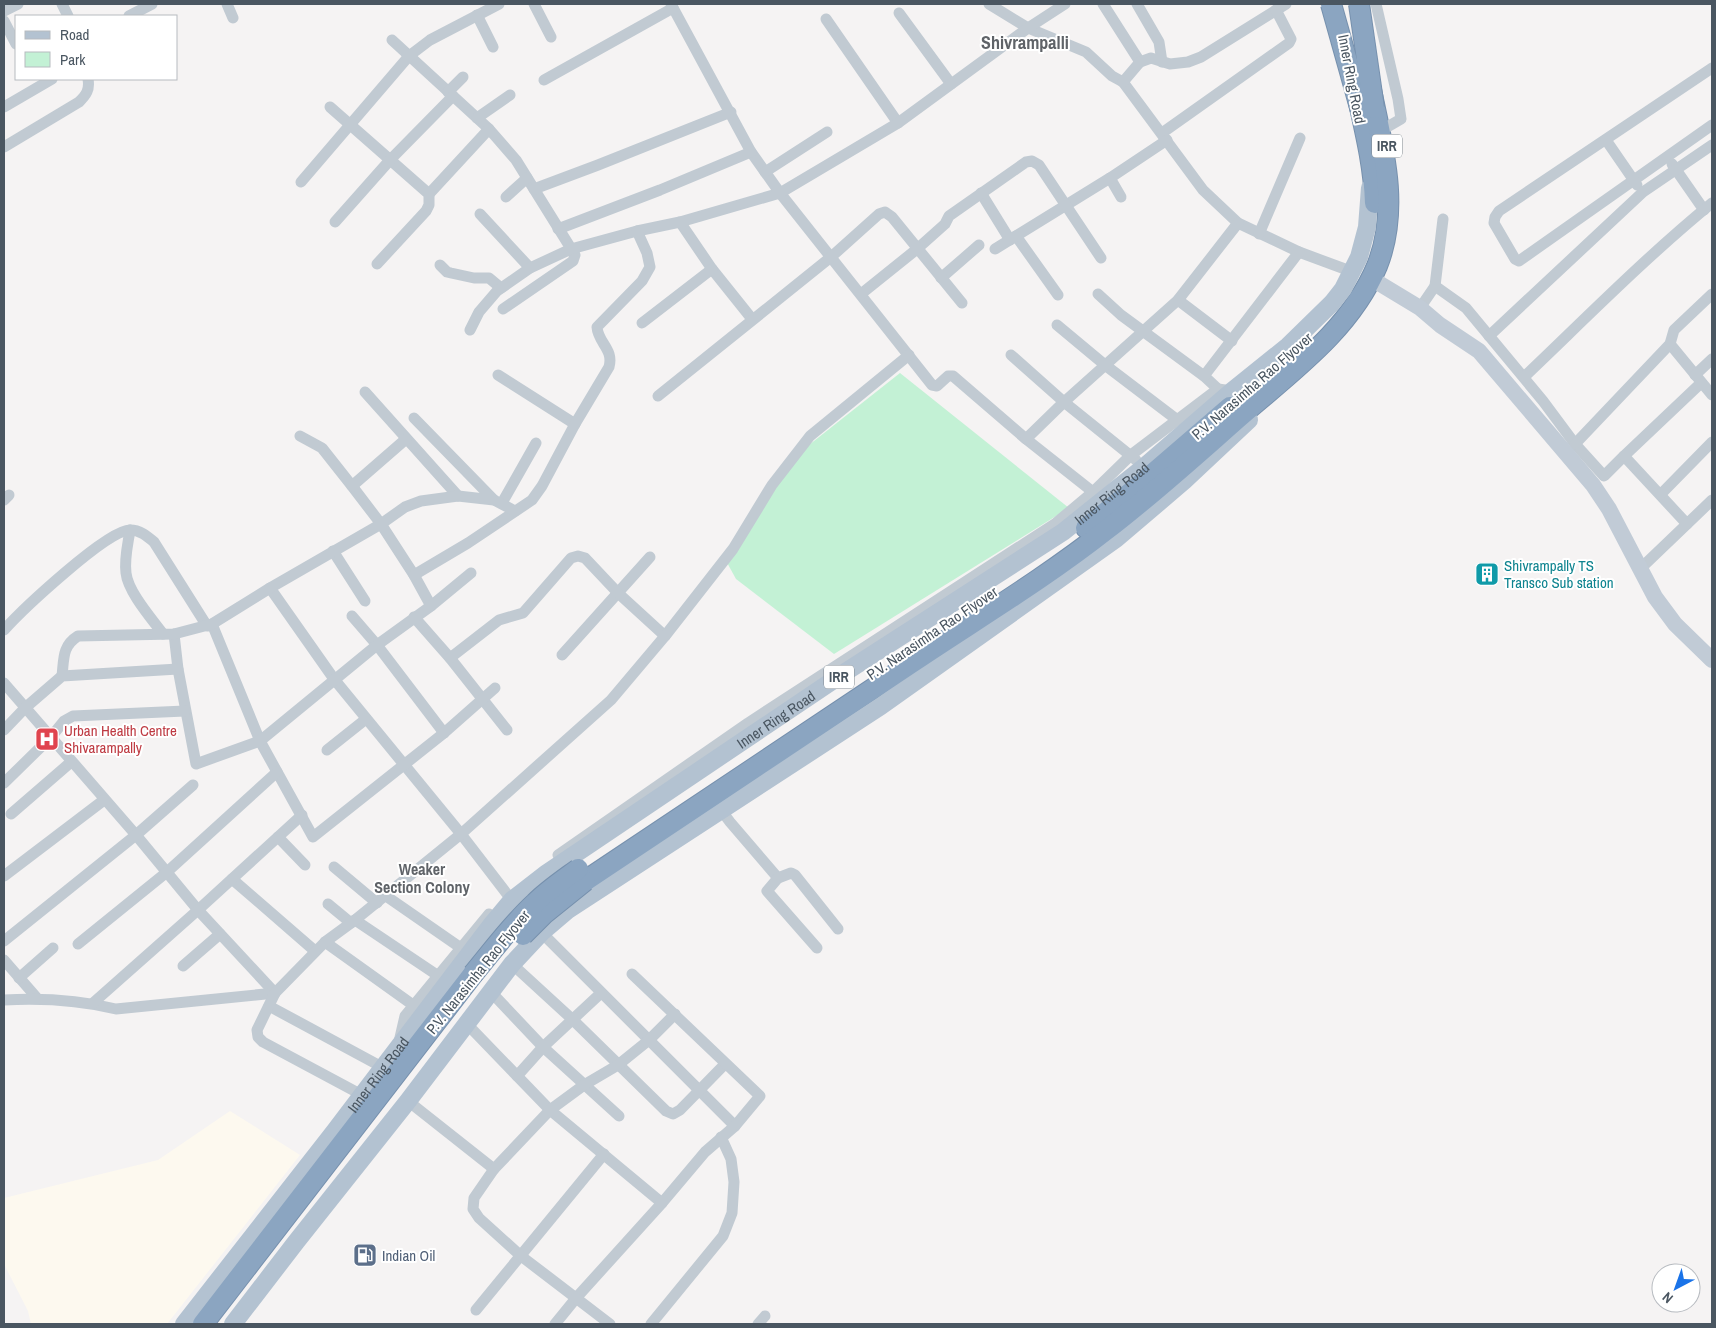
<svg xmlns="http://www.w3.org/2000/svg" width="1716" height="1328" viewBox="0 0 1716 1328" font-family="'Archivo Narrow',sans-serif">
  <rect width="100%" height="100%" fill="#f5f3f3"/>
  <path fill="#fdf9ef" d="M230,1111L300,1155L167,1324H31L28,1311L4,1264V1198L158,1160Z"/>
  <path fill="#c3f1d5" d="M900,373L1069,508L834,654L736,579L725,559L795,456Z"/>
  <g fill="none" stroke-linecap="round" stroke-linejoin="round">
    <g stroke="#7690ad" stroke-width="22">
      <g id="highway">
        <path d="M1357,94C1365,130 1374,166 1375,203"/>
        <path d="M1086,528L1136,488L1230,407"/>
        <path d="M585,881C695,808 804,735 913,662C977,619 1044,579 1105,531C1151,496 1194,457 1237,419C1288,374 1350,331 1377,266C1400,209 1383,147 1371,90"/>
        <path d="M203,1324L473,974"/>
      </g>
    </g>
    <g stroke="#c1cad2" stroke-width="11">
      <path d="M62,4L68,16"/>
      <path d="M227,4L233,18"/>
      <path d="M534,4L551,37"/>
      <path d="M671,4L751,152L780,193L932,385L937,386L948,376H953L1026,439L1093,492"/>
      <path d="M989,4L1028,28L1086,52L1112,76L1123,82L1203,190L1238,223L1299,252L1353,272"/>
      <path d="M1103,4L1140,62"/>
      <path d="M1137,4L1159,42L1162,62"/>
      <path d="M1376,4L1398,99L1401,119L1382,130"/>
      <path d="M4,11L18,4"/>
      <path d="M899,13L951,84"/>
      <path d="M477,15L493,47"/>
      <path d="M129,16L152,4"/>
      <path d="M826,19L898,123"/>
      <path d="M4,21L16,44"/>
      <path d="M392,40L489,129L516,160L575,255L573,261L503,309"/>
      <path d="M1712,68L1499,211L1495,217L1494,223L1515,259L1519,261L1712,125"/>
      <path d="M544,80L673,8"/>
      <path d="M1123,82L1140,62L1151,58L1170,64L1188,62L1201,57L1286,4"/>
      <path d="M448,92L463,77"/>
      <path d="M4,107L52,79"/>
      <path d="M330,107L429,194V205L426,211L377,264"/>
      <path d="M477,118L510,95"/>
      <path d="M1162,133L1289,43L1291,39L1276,10"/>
      <path d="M1606,140L1637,185"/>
      <path d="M4,147L79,102C86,95 90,90 88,79"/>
      <path d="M1672,164L1704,210"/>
      <path d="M765,172L827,132"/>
      <path d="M1110,178L1121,197"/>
      <path d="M301,182L409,56L430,40L499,4"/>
      <path d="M534,189L598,165L731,112"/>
      <path d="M981,193L1010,240"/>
      <path d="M429,194L489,129"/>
      <path d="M506,197L527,178"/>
      <path d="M480,214L530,268"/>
      <path d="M335,222L390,160L453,96"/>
      <path d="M680,222L712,269L752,319"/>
      <path d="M558,229L660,190L751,152"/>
      <path d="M1259,234L1300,138"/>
      <path d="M1016,236L1058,295"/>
      <path d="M995,249L1110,178L1167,140"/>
      <path d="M440,265L447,272L451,273L474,278H489L501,288"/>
      <path d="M941,278L979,245"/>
      <path d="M1435,286L1466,308L1543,401L1575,444L1604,476L1624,456L1687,524L1712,500"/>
      <path d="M861,294L917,249L945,224L949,216L1026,162L1032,161L1039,165L1101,258"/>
      <path d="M1098,294L1121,315L1204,376L1218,389"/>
      <path d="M1178,300L1232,341"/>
      <path d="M1420,308L1435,286L1443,219"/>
      <path d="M642,323L712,269"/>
      <path d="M1057,325L1105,365L1176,419"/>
      <path d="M470,330L479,312L497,291L530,268L571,249L637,231L680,222L780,193L898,123L1028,28L1065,4"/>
      <path d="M1489,336L1643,192L1712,145"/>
      <path d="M1670,344L1712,395"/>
      <path d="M1011,355L1064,402L1136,460"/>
      <path d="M498,375L575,424"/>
      <path d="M1695,375L1712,359"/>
      <path d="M1204,376L1299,252"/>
      <path d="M1524,377C1586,318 1646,257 1712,203"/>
      <path d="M365,392L458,496"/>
      <path d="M658,396L831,257L879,214L885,212L892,217L962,303"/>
      <path d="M414,418L494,500"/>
      <path d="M300,436L322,448L352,486L381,524L414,575L431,606"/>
      <path d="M1026,439L1064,402L1178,300L1238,223"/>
      <path d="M1575,444L1670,344L1674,330L1712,294"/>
      <path d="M1624,456L1701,383"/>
      <path d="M352,486L406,439"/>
      <path d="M1661,494L1712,442"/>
      <path d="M4,500L9,495"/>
      <path d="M502,503L536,443"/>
      <path d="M130,530C128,544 124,559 126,573C128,592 152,619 163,634"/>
      <path d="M333,551L365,601"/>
      <path d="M1640,569L1687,524"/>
      <path d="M414,575L468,543L532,500L542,486L575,424L609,367C614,349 598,343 597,327L642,281L650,267L647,253L637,231"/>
      <path d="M270,588L334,679L461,834L507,894"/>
      <path d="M352,616L377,645L444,733"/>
      <path d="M414,617L450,658L507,730"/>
      <path d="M212,624L260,741L313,837L444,733L495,688"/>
      <path d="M4,630C22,610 107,530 130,530C140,530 147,536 154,542L207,626"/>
      <path d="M174,634L178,669L196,764L260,741L377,645L431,606L471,573"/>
      <path d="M562,655L650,557"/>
      <path d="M450,658L499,620L523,613L571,558L578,556L585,558L618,593L665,636"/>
      <path d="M62,676C64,659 62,646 78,636L174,634L212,624L270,588L381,524L405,507L421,501L458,496L494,500L515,511"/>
      <path d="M4,683L136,835L198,910L275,993"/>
      <path d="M4,730L25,708L62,676L178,669"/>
      <path d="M327,750L366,719"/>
      <path d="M4,783L51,737L64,721L73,716L185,711"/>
      <path d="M721,810L730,822L778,878"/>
      <path d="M11,814L71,762"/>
      <path d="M278,837L305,865"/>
      <path d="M558,855L748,723L1056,523L1093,492L1131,455L1218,389L1232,391"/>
      <path d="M334,867L377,903"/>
      <path d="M4,876L104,800"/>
      <path d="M232,879L315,951"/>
      <path d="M386,896L461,948"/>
      <path d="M328,904L351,923"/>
      <path d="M355,920L437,975"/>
      <path d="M538,929L735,1126"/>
      <path d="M4,941L136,835L193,785"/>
      <path d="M325,942L413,1005"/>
      <path d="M78,944L167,872L277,772"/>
      <path d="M817,948L767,891L778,878L791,873L795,875L838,929"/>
      <path d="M4,960L37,998"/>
      <path d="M512,964L572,1019L666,1111L673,1114L680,1110L725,1064"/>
      <path d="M183,966L220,934"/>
      <path d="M19,978L53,948"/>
      <path d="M491,992L543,1047L619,1116"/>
      <path d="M4,1000C42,998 79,1000 116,1009L275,993"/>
      <path d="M93,1003L198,910L302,815"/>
      <path d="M269,1006L382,1067"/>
      <path d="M466,1023L550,1110L662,1203"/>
      <path d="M399,1042L405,1016L489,914"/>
      <path d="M517,1076L543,1047L601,993"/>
      <path d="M362,1095L263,1042L258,1037L257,1030L275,993L325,942L355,920L461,834L611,700L665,636L733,549L772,485L810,436L909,355"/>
      <path d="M408,1101L494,1169"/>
      <path d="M476,1310L604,1154"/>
      <path d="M555,1324L577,1297L662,1203L705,1152L735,1126L760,1096L632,974"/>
      <path d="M610,1324L521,1256L479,1218L473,1209L474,1198L494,1169L550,1110L584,1085L618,1065L649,1040L675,1014"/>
      <path d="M651,1324L723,1236L732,1213L734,1182L731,1159L721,1137"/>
      <path d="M758,1324L765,1316"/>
    </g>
    <path stroke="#c1cbd6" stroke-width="16" d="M1377,282L1420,308L1440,325L1479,351L1593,485L1609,509L1655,597L1675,624L1712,660"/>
    <g stroke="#b3c2d1" stroke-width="18">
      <path id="s1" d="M184,1324L334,1132L492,924L512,900L547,873L847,671L1063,532L1144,467L1232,391L1288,346L1332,303L1343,289L1359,257L1367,227L1370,188"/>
      <path d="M233,1324L296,1242L408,1101L512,964L541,933L568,910L881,706L1116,539L1184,481L1249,420"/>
    </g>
    <use href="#highway" stroke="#8ba5c1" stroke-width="20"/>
    <g stroke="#7690ad" stroke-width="22" stroke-linecap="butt">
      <g id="highway-bridge">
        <path d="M1331,4L1361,111"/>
        <path d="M1359,4L1374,108"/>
        <path d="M523,935L544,914L585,881"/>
        <path d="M473,974C493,950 512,924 535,903C548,890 563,880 578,869"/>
      </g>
    </g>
    <use href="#highway-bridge" stroke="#8ba5c1" stroke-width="20"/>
  </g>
  <defs>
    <g id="building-square" transform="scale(1.25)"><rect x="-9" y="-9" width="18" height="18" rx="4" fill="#0f9aa8" stroke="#fff"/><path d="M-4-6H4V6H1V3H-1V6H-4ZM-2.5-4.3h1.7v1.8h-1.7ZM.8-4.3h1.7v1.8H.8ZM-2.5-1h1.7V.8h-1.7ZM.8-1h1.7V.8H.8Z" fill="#fff"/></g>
    <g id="hospital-square" transform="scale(1.25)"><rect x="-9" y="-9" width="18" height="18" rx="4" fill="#e0444e" stroke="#fff"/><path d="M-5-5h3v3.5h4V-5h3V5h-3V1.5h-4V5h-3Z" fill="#fff"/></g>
    <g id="fuel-square" transform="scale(1.25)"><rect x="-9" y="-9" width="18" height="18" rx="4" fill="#5c6f8a" stroke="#fff"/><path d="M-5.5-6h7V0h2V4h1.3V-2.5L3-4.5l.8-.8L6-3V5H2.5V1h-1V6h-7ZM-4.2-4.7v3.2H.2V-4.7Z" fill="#fff"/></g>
  </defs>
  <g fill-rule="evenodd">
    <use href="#building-square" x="1487" y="574"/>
    <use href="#hospital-square" x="47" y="739"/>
    <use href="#fuel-square" x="365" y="1255"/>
  </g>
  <g text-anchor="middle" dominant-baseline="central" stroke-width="4" stroke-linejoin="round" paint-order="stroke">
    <g fill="#fff" stroke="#808990" stroke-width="1">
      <rect x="1372" y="134.5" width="30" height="23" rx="4"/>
      <rect x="824" y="665.5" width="30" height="23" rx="4"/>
    </g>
    <g font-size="14" font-weight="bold" fill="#4a5661">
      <text x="1387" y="146">IRR</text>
      <text x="839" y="677">IRR</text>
    </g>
    <g font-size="15" fill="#4a5661" stroke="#fff">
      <text transform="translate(1352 79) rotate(79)">Inner Ring Road</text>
      <text transform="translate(1252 386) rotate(-41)">P.V. Narasimha Rao Flyover</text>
      <text stroke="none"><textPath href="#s1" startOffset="1261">Inner Ring Road</textPath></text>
      <text transform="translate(932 633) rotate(-34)">P.V. Narasimha Rao Flyover</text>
      <text stroke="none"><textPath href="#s1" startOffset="856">Inner Ring Road</textPath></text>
      <text transform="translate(478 972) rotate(-51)">P.V. Narasimha Rao Flyover</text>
      <text stroke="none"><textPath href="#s1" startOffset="316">Inner Ring Road</textPath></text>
    </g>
    <g font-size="15" fill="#0d838f" stroke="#fff" text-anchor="start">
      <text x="1504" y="565">Shivrampally TS<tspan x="1504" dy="17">Transco Sub station</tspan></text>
    </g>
    <g font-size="15" fill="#be3a42" stroke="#fff" text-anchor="start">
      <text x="64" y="730">Urban Health Centre<tspan x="64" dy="17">Shivarampally</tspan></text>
    </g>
    <g font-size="15" fill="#4e5e75" stroke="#fff" text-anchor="start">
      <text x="382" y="1255">Indian Oil</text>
    </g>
    <g font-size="16" font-weight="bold" fill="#5f6368" stroke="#fff">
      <text x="422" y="869">Weaker<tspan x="422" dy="18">Section Colony</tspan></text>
    </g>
    <g font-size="18" font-weight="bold" fill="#5f6368" stroke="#fff">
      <text x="1025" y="42">Shivrampalli</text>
    </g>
  </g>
  <rect width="1716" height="1328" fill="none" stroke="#4a5661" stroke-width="10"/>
  <rect x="15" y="15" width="162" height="65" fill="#ffffff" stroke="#b7bbc0"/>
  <rect x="25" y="31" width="25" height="8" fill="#b3c2d1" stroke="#b7bbc0"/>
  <text x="60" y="40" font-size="15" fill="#4a5661">Road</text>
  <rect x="25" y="52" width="25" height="15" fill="#c3f1d5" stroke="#b7bbc0"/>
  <text x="60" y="65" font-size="15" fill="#4a5661">Park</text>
  <g transform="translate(1676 1288) rotate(221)"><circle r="24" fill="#ffffff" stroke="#b7bbc0"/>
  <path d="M0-4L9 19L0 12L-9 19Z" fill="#1a73e8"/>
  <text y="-8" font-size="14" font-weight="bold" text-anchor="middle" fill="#4a5661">N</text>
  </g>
</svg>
